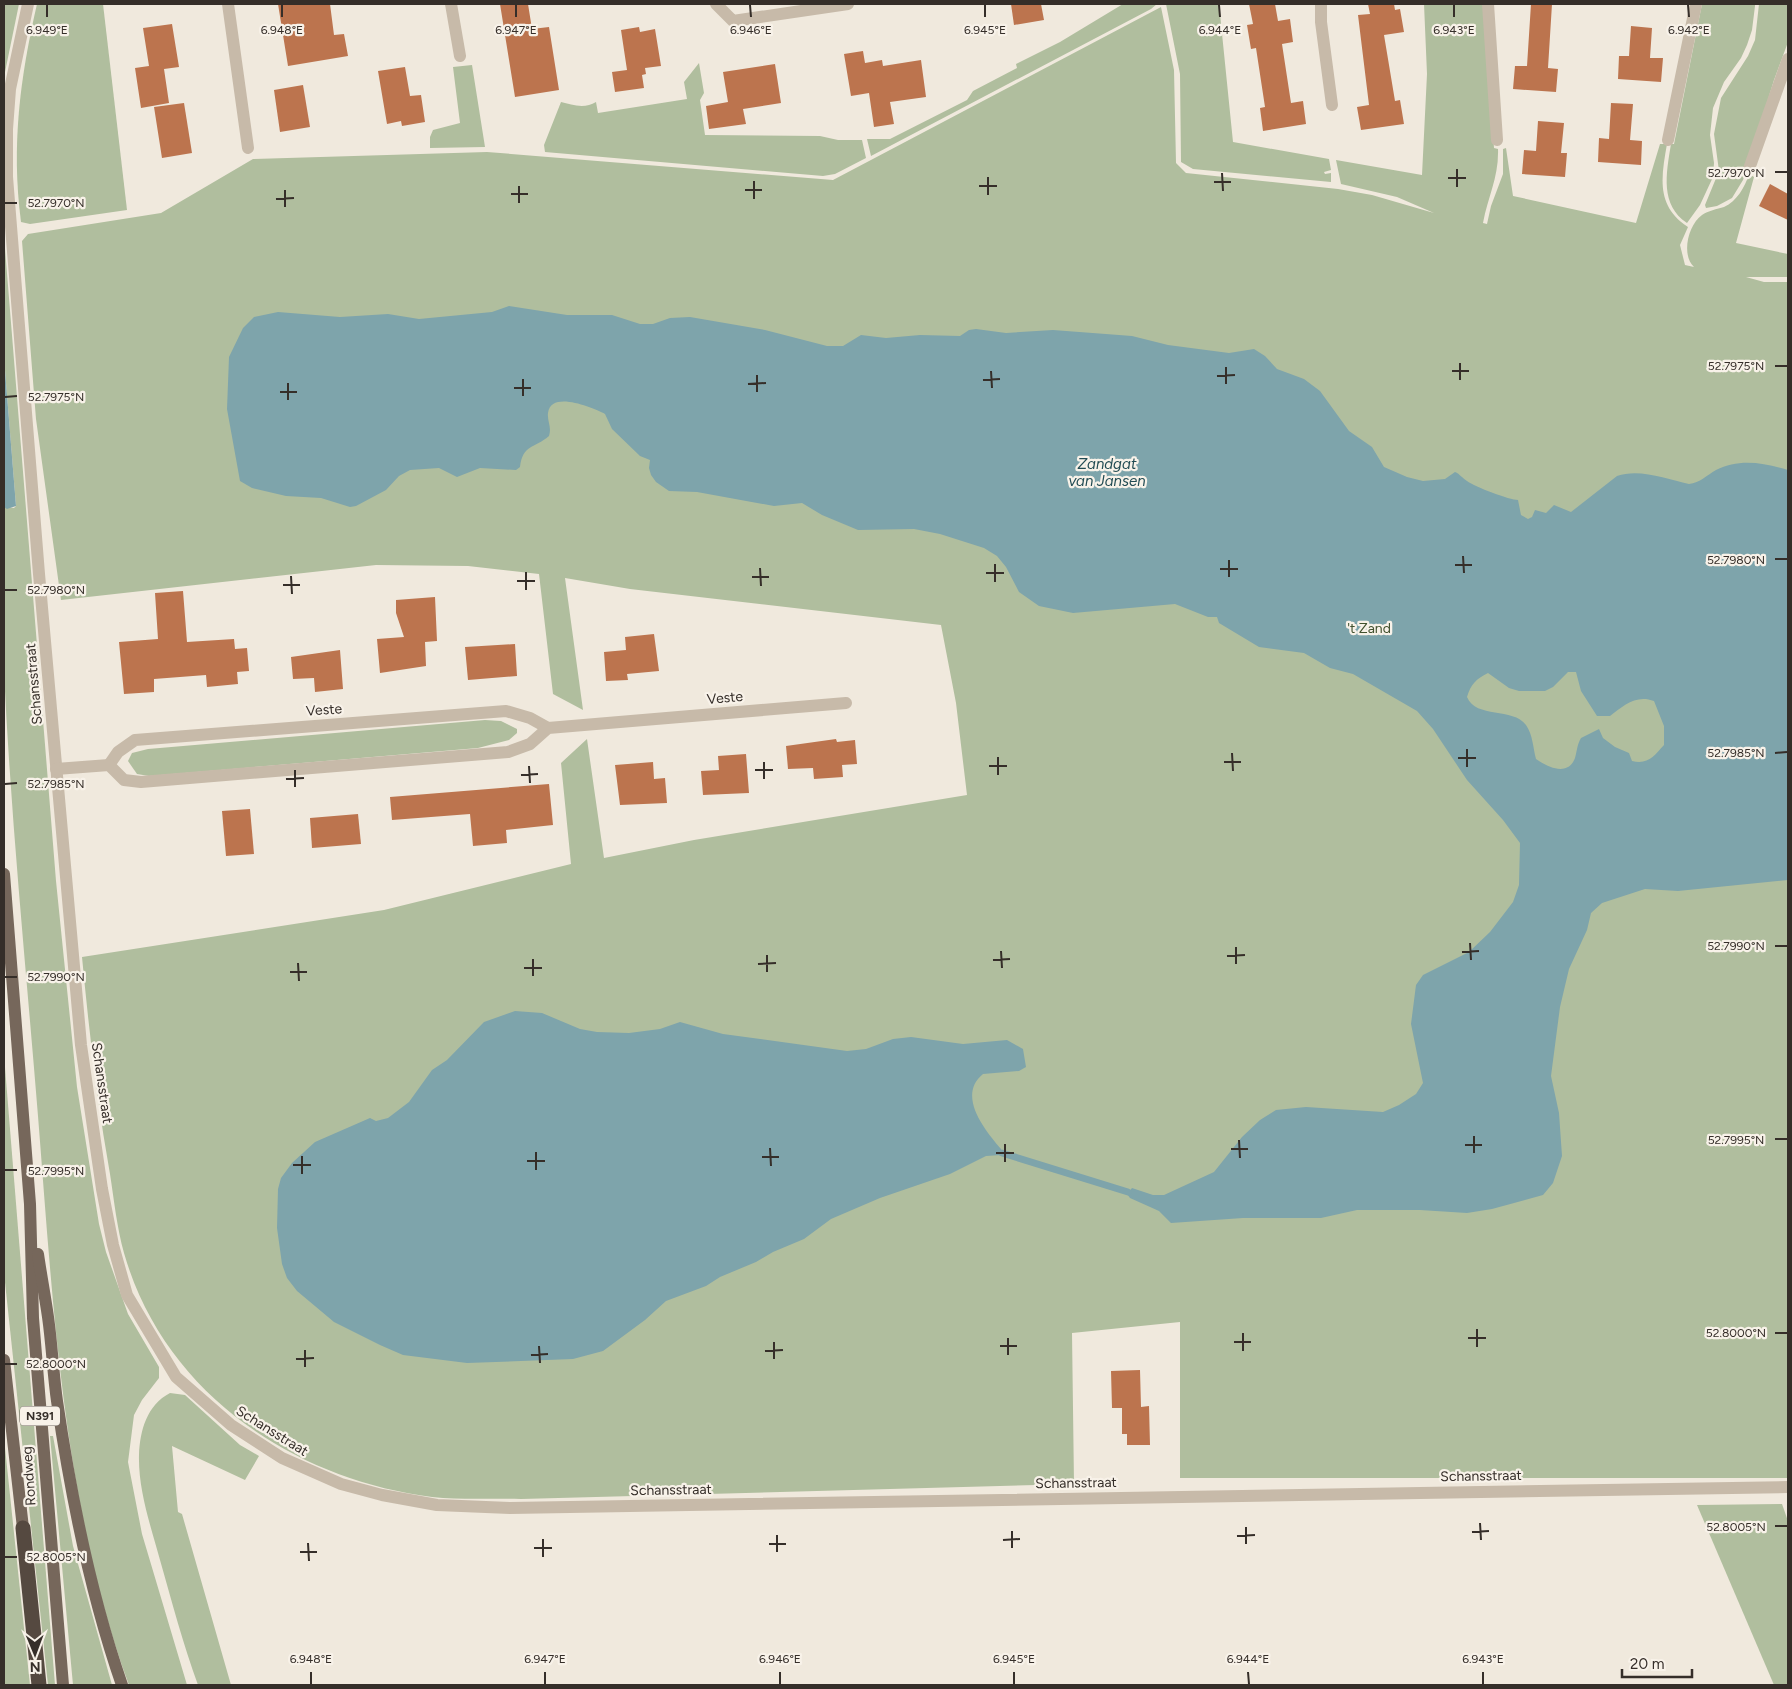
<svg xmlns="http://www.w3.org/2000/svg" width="1792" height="1689" viewBox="0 0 1792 1689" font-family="Figtree,sans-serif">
  <rect width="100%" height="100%" fill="#f0e9dd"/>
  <g fill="#b0be9e">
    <path d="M4,4H19L4,77Z"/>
    <path d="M37,4H103L127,210L30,224L21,222C11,146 20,78 37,4Z"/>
    <path d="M1123,4H1157L1151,9L871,156L867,139H890L967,100L973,91L1017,68L1016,64L1060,42Z"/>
    <path d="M1166,4H1219L1233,142L1329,159L1331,170L1324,172L1325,174L1331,173V182L1193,169L1181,162L1180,74Z"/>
    <path d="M1424,4H1484L1494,148L1498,149C1499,177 1488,196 1483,223L1487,224L1491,206L1503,174V149L1506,148L1513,196L1636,223L1660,144H1667C1661,178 1656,206 1688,227L1680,245L1685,265L1694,267C1681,255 1688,225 1702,215C1708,211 1717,209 1724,207C1737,201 1745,187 1749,174L1754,177L1736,243L1788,254V277H1746L1764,282H1788V1478H1180V1322L1072,1333L1074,1484L521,1499C492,1498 461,1500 432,1497C293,1479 164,1393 124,1253C117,1228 114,1200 110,1174C97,1102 89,1030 82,957L384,910L571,864L561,763L587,739L604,858L694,840L967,795L956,703L941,625L630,589L565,578L583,710L553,694L539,574L468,566L376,565L61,600L36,419L22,241L28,234L161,213L253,159L487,152L833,180L1161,7L1174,70L1176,163L1186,173L1338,189L1372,195L1434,213L1397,197L1341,184L1336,160L1422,175L1427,74Z"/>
    <path d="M1702,4H1755V6L1752,30L1747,45L1741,58L1724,82L1713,108L1710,135L1714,163L1713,177L1700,205L1687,223C1660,205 1666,174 1671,144H1674Z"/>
    <path d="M1759,4H1788V42L1774,80L1743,180L1732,198L1717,206L1706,208L1705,205L1719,171L1714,134L1721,98L1748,56L1755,40Z"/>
    <path d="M699,63L704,93L700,100L705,135L820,136L838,140H862L866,158L835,174L823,176L545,152L544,145L561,102C572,105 585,109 596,102L598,113L687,99L684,82Z"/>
    <path d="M472,65L485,147L430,148V137L433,130L460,123L453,67Z"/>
    <path d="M4,236L56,881L77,1087L99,1224L106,1252L128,1314L159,1367V1378L142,1400L134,1415L128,1462L142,1534L187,1685H129C63,1507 53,1304 38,1116C26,968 11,820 4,672C1,614 4,556 4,498L5,507L14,508L16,506L4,358Z"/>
    <path d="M485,720L501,721L517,729V733L509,740L478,748L149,776L137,774L128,761L132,753L148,749Z"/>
    <path d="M4,1055L55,1685H48L4,1273Z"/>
    <path d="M170,1393L185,1395L240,1445L259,1456L245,1480L172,1446L178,1512L182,1514L231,1685H198C183,1644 172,1602 160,1560C151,1527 138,1490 139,1455C140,1430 147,1405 170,1393Z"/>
    <path d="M50,1436H53L73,1546L112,1685H73Z"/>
    <path d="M4,1438L30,1685H4Z"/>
    <path d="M1782,1504L1788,1521V1685H1774L1697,1505Z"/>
  </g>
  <g fill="#7ea4ab" fill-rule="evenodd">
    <path d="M509,306L567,315H612L640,324H653L670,318L690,317L765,330L827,346H843L861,335L886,338L920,335L960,336L969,330L976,329L1006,333L1053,330L1132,336L1168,345L1229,353L1254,349L1265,356L1277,369L1304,379L1320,391L1349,431L1372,447L1384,467L1407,477L1423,481L1445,479L1455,472C1460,474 1462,478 1467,481C1475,487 1510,500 1518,500L1521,515L1528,519L1532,517L1535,510L1546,513L1554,505L1571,512L1617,476C1639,468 1667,479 1689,484C1700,483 1707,475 1716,470C1739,458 1765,463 1788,470V880L1678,891L1645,889L1602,903L1591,913L1587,930L1569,969L1560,1007L1551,1076L1559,1113L1562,1156L1553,1183L1543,1195L1492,1209L1467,1213L1420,1210H1357L1321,1218H1243L1171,1223L1159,1211L1130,1198L1127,1194L1132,1188L1153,1195H1164L1214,1172L1242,1137L1260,1120L1276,1110L1306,1107L1383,1112L1399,1105L1416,1094L1423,1083L1411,1024L1416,985L1423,975L1469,952L1490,932L1513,902L1519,885L1520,843L1503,820L1467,780L1433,729L1417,711L1353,674L1330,668L1304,653L1259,647L1219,623L1217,617H1208L1175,604L1073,613L1039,606L1019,592L1006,567L997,556L984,548L940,534L914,529L858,530L822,515L802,503L774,506L697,492L669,491L656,482L651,475L649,468L650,460L640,456L612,429L605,414C593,408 551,390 548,413C547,421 552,427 549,436C534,449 523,444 520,467L516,470L480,468L457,477L439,468L410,470L399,476L386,490L356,506L350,507L321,498L286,496L252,488L240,481L227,409L229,357L243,328L254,317L278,312L340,317L388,314L419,319L492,312ZM1568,672H1576L1581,691L1597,716H1610C1623,706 1636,694 1654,701L1664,726V745C1654,756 1648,765 1632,761L1629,753L1615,747L1603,738L1599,729L1581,738C1577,745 1577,751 1575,758C1568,777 1547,767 1536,759C1533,748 1533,735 1526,725C1513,707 1476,719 1467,697C1471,684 1476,679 1488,673L1509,688L1519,691H1545L1553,687Z"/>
    <path d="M4,358L16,506L7,509L4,507Z"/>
    <path d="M515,1011L542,1013L580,1029L597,1032L629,1033L660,1029L680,1022L723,1034L847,1051L866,1049L893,1039L911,1037L963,1044L1007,1040L1023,1049L1026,1067L1019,1071L983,1074C956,1096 986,1131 1001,1149V1155L986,1156L950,1174L880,1198L831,1219L804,1239L773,1252L756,1262L720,1277L706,1286L666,1301L645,1320L603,1351L573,1359L467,1363L403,1355L380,1345L334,1322L297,1291L287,1278L282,1264L277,1228L278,1189L281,1178L292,1163L315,1142L370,1118L376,1121L388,1118L409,1102L432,1070L447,1060L484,1022Z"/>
  </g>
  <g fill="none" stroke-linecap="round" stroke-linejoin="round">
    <path stroke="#7ea4ab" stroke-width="7" d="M1002,1153L1128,1192"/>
  </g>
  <g fill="#bc744e">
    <path d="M278,4H330L334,35L344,34L348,56L288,66Z"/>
    <path d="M500,4H528L532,29L549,27L559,90L515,97Z"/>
    <path d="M1011,4H1041L1044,20L1014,25Z"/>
    <path d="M1249,4H1275L1278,21L1290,19L1293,42L1282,44L1291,103L1303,101L1306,124L1263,131L1260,108L1265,107L1256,48L1251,49L1247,25L1253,24Z"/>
    <path d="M1368,4H1394L1395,10L1400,9L1404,32L1384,35L1395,101L1400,100L1404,124L1361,130L1357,107L1369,105L1358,15L1370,14Z"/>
    <path d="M1531,4H1552L1548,68L1558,69L1556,92L1513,89L1515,66H1527Z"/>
    <path d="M172,24L179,67L164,69L169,103L141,108L135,68L149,66L143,28Z"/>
    <path d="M1631,26L1652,28L1650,58H1663L1661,82L1618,79L1619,56H1629Z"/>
    <path d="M639,27L640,32L655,29L661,66L645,68L646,74L642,75L644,88L615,92L612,72L627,70L621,30Z"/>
    <path d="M863,51L865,63L882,60L883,66L921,60L926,97L890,102L894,124L874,127L869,93L851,96L844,54Z"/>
    <path d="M775,64L781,103L743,109L746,124L709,129L706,106L728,102L723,72Z"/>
    <path d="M405,67L410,96L421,95L425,122L402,126L401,121L387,124L378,71Z"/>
    <path d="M303,85L310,127L280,132L274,90Z"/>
    <path d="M184,103L192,153L162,158L154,107Z"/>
    <path d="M1611,103L1633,104L1630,140L1642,141L1641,165L1598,162L1599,138L1609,139Z"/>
    <path d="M1538,121L1564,123L1561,153H1567L1565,177L1522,174L1524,150L1536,151Z"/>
    <path d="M1770,184L1788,194V220L1759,206Z"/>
    <path d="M183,591L187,642L234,639L235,649L247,648L249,671L237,672L238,684L207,687L206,675L154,679V692L124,694L119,642L158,639L155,593Z"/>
    <path d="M435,597L437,641L425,642L426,666L380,673L377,639L404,637L396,613V600Z"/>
    <path d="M654,634L659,671L627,674L628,680L606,681L604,652L626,650L625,637Z"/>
    <path d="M515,644L517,676L468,680L465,647Z"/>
    <path d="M340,650L343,689L315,692L314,678L293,679L291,657Z"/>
    <path d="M836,739L837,742L855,740L857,764L842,765L843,777L814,779L813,768L788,769L786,746Z"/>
    <path d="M746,754L749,793L703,795L701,771L719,770L718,756Z"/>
    <path d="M653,762L654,779L665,778L667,803L620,805L615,765Z"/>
    <path d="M549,784L553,825L506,830L507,843L473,846L470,814L392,820L390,797Z"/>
    <path d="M250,809L254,854L226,856L222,811Z"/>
    <path d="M358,814L361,844L312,848L310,818Z"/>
    <path d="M1140,1370L1141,1407L1149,1406L1150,1445H1127V1434H1122V1408H1112L1111,1371Z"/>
  </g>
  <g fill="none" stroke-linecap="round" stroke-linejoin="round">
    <g stroke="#c7baa9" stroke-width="12">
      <path d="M28,4L10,89L7,129V177L39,574L81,1045L102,1189L113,1245L127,1295L176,1377L231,1425L282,1458L341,1484L382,1495L437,1505L510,1508L1788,1487"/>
      <path d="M228,4L248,148"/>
      <path d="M451,4L460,56"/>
      <path d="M716,4L733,21L848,4"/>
      <path d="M1321,4V22L1332,105"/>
      <path d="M1488,4L1497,140"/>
      <path d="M1668,140L1696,4"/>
      <path d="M1749,169L1788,59"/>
      <path d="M109,765L118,752L135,740L506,711L530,718L548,728"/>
      <path d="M56,769L109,765L124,780L141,782L508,752L530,744L548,728L846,703"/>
    </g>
    <g stroke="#76675b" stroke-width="12">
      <path d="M4,874L30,1204L33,1318L63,1685"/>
      <path d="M38,1254C41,1275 45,1296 48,1317C52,1345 53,1373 57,1401C71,1497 90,1593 122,1685"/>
      <path d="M4,1360L23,1528"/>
    </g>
    <path stroke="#554940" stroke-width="15" d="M23,1528L39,1685"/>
  </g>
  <path fill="none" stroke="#352e29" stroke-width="2" d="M47,5V17M282,5V17M516,5V17M750,5L751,17M985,5V17M1219,5L1220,17M1454,5V17M1688,5L1689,17M1457,169V187M1775,172H1787M1222,173L1223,191M988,177V195M1448,178H1466M754,181V199M1214,182H1231M519,186V203M979,186H997M285,190V207M745,190H762M511,194H528M276,199L294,198M5,203H17M1460,363V380M1775,366H1787M1226,367V384M991,371L992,388M1452,371H1469M757,375V392M1217,376L1235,375M523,379V396M983,380L1000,379M288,383V400M748,384L766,383M514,388H531M280,392H297M5,397L17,396M1463,556L1464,573M1775,559H1787M1229,560V577M995,564V582M1455,565H1472M760,568L761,586M1220,569H1238M526,572V590M986,573H1004M291,576L292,594M752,577H769M517,581H535M283,585H300M5,590H17M1467,749V767M1232,753L1233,771M1775,753L1787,752M998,757V775M1458,758H1476M764,762V779M1224,762H1241M529,766L530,783M989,766H1007M295,770V787M755,770H773M521,775L538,774M286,779L304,778M5,784L17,783M1470,943L1471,960M1775,946H1787M1236,947V964M1001,951L1002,968M1462,952L1479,951M767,955V972M1227,956L1245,955M533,959V976M993,960L1010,959M298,963L299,981M758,964L776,963M524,968H542M290,972H307M5,977H17M1474,1136V1153M1775,1139H1787M1239,1140L1240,1158M1005,1144V1162M1465,1145H1482M770,1148L771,1166M1231,1149H1248M536,1152V1170M996,1153H1014M302,1156V1174M762,1157H779M527,1161H545M293,1165H311M5,1170H17M1477,1329V1347M1243,1333V1351M1775,1333H1787M1008,1338V1355M1468,1338H1486M774,1342V1359M1234,1342H1251M539,1346L540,1363M1000,1346H1017M305,1350V1367M765,1351L783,1350M531,1355L548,1354M296,1359L314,1358M5,1364H17M1480,1523L1481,1540M1775,1526H1787M1246,1527V1544M1012,1531V1548M1472,1532L1489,1531M777,1535V1552M1237,1536L1255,1535M543,1539V1557M1003,1540L1020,1539M308,1543L309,1561M769,1544H786M534,1548H552M300,1552H317M5,1557H17M311,1672V1684M545,1672V1684M780,1672V1684M1014,1672V1684M1248,1672L1249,1684M1483,1672V1684"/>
  <g text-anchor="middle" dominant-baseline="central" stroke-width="4.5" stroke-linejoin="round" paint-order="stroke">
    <rect fill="#f8f2e9" stroke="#706963" stroke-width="1" x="20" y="1406.5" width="40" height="19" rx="4"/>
    <g font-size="12" font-weight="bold" fill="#352e29">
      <text x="40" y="1416">N391</text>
    </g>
    <g font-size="14" fill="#41512e" stroke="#f8f2e9">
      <text x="1369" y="628">'t Zand</text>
    </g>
    <g font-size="14" fill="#352e29" stroke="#f8f2e9">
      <text transform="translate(34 684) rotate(-95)">Schansstraat</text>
      <text transform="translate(725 698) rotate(-5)">Veste</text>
      <text transform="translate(324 710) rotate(-4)">Veste</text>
      <text transform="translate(102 1083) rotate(82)">Schansstraat</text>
      <text transform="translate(272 1431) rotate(32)">Schansstraat</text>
      <text transform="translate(29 1476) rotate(-94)">Rondweg</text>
      <text transform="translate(1481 1476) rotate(-1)">Schansstraat</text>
      <text transform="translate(1076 1483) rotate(-1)">Schansstraat</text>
      <text transform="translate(671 1490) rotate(-1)">Schansstraat</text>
    </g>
    <g font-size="15" font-style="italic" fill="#214b53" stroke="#f8f2e9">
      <text x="1107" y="464">Zandgat<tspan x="1107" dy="17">van Jansen</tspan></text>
    </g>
  </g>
  <g font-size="12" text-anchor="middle" fill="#352e29" stroke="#f8f2e9" stroke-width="4.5" stroke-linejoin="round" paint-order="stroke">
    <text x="47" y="34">6.949°E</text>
    <text x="282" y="34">6.948°E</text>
    <text x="516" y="34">6.947°E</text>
    <text x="751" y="34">6.946°E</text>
    <text x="985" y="34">6.945°E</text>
    <text x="1220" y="34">6.944°E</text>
    <text x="1454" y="34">6.943°E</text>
    <text x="1689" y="34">6.942°E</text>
    <text x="1736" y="177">52.7970°N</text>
    <text x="56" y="207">52.7970°N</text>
    <text x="1736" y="370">52.7975°N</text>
    <text x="56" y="401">52.7975°N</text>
    <text x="1736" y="564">52.7980°N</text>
    <text x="56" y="594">52.7980°N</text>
    <text x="1736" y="757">52.7985°N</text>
    <text x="56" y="788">52.7985°N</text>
    <text x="1736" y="950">52.7990°N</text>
    <text x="56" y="981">52.7990°N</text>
    <text x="1736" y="1144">52.7995°N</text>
    <text x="56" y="1175">52.7995°N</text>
    <text x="1736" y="1337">52.8000°N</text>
    <text x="56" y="1368">52.8000°N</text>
    <text x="1736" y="1531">52.8005°N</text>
    <text x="56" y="1561">52.8005°N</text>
    <text x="311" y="1663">6.948°E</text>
    <text x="545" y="1663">6.947°E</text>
    <text x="780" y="1663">6.946°E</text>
    <text x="1014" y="1663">6.945°E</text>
    <text x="1248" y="1663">6.944°E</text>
    <text x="1483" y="1663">6.943°E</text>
  </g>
  <rect width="1792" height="1689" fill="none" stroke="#352e29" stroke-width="10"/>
  <g transform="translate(35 1654) rotate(179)" stroke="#f8f2e9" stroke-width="4" paint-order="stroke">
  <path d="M0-4L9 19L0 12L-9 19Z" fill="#352e29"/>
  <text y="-8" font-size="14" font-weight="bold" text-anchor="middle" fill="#352e29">N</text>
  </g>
  <path d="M1622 1669v8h70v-8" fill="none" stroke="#352e29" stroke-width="2.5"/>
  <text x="1630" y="1669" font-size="15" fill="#352e29" stroke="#f8f2e9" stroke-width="4" paint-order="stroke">20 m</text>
</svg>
